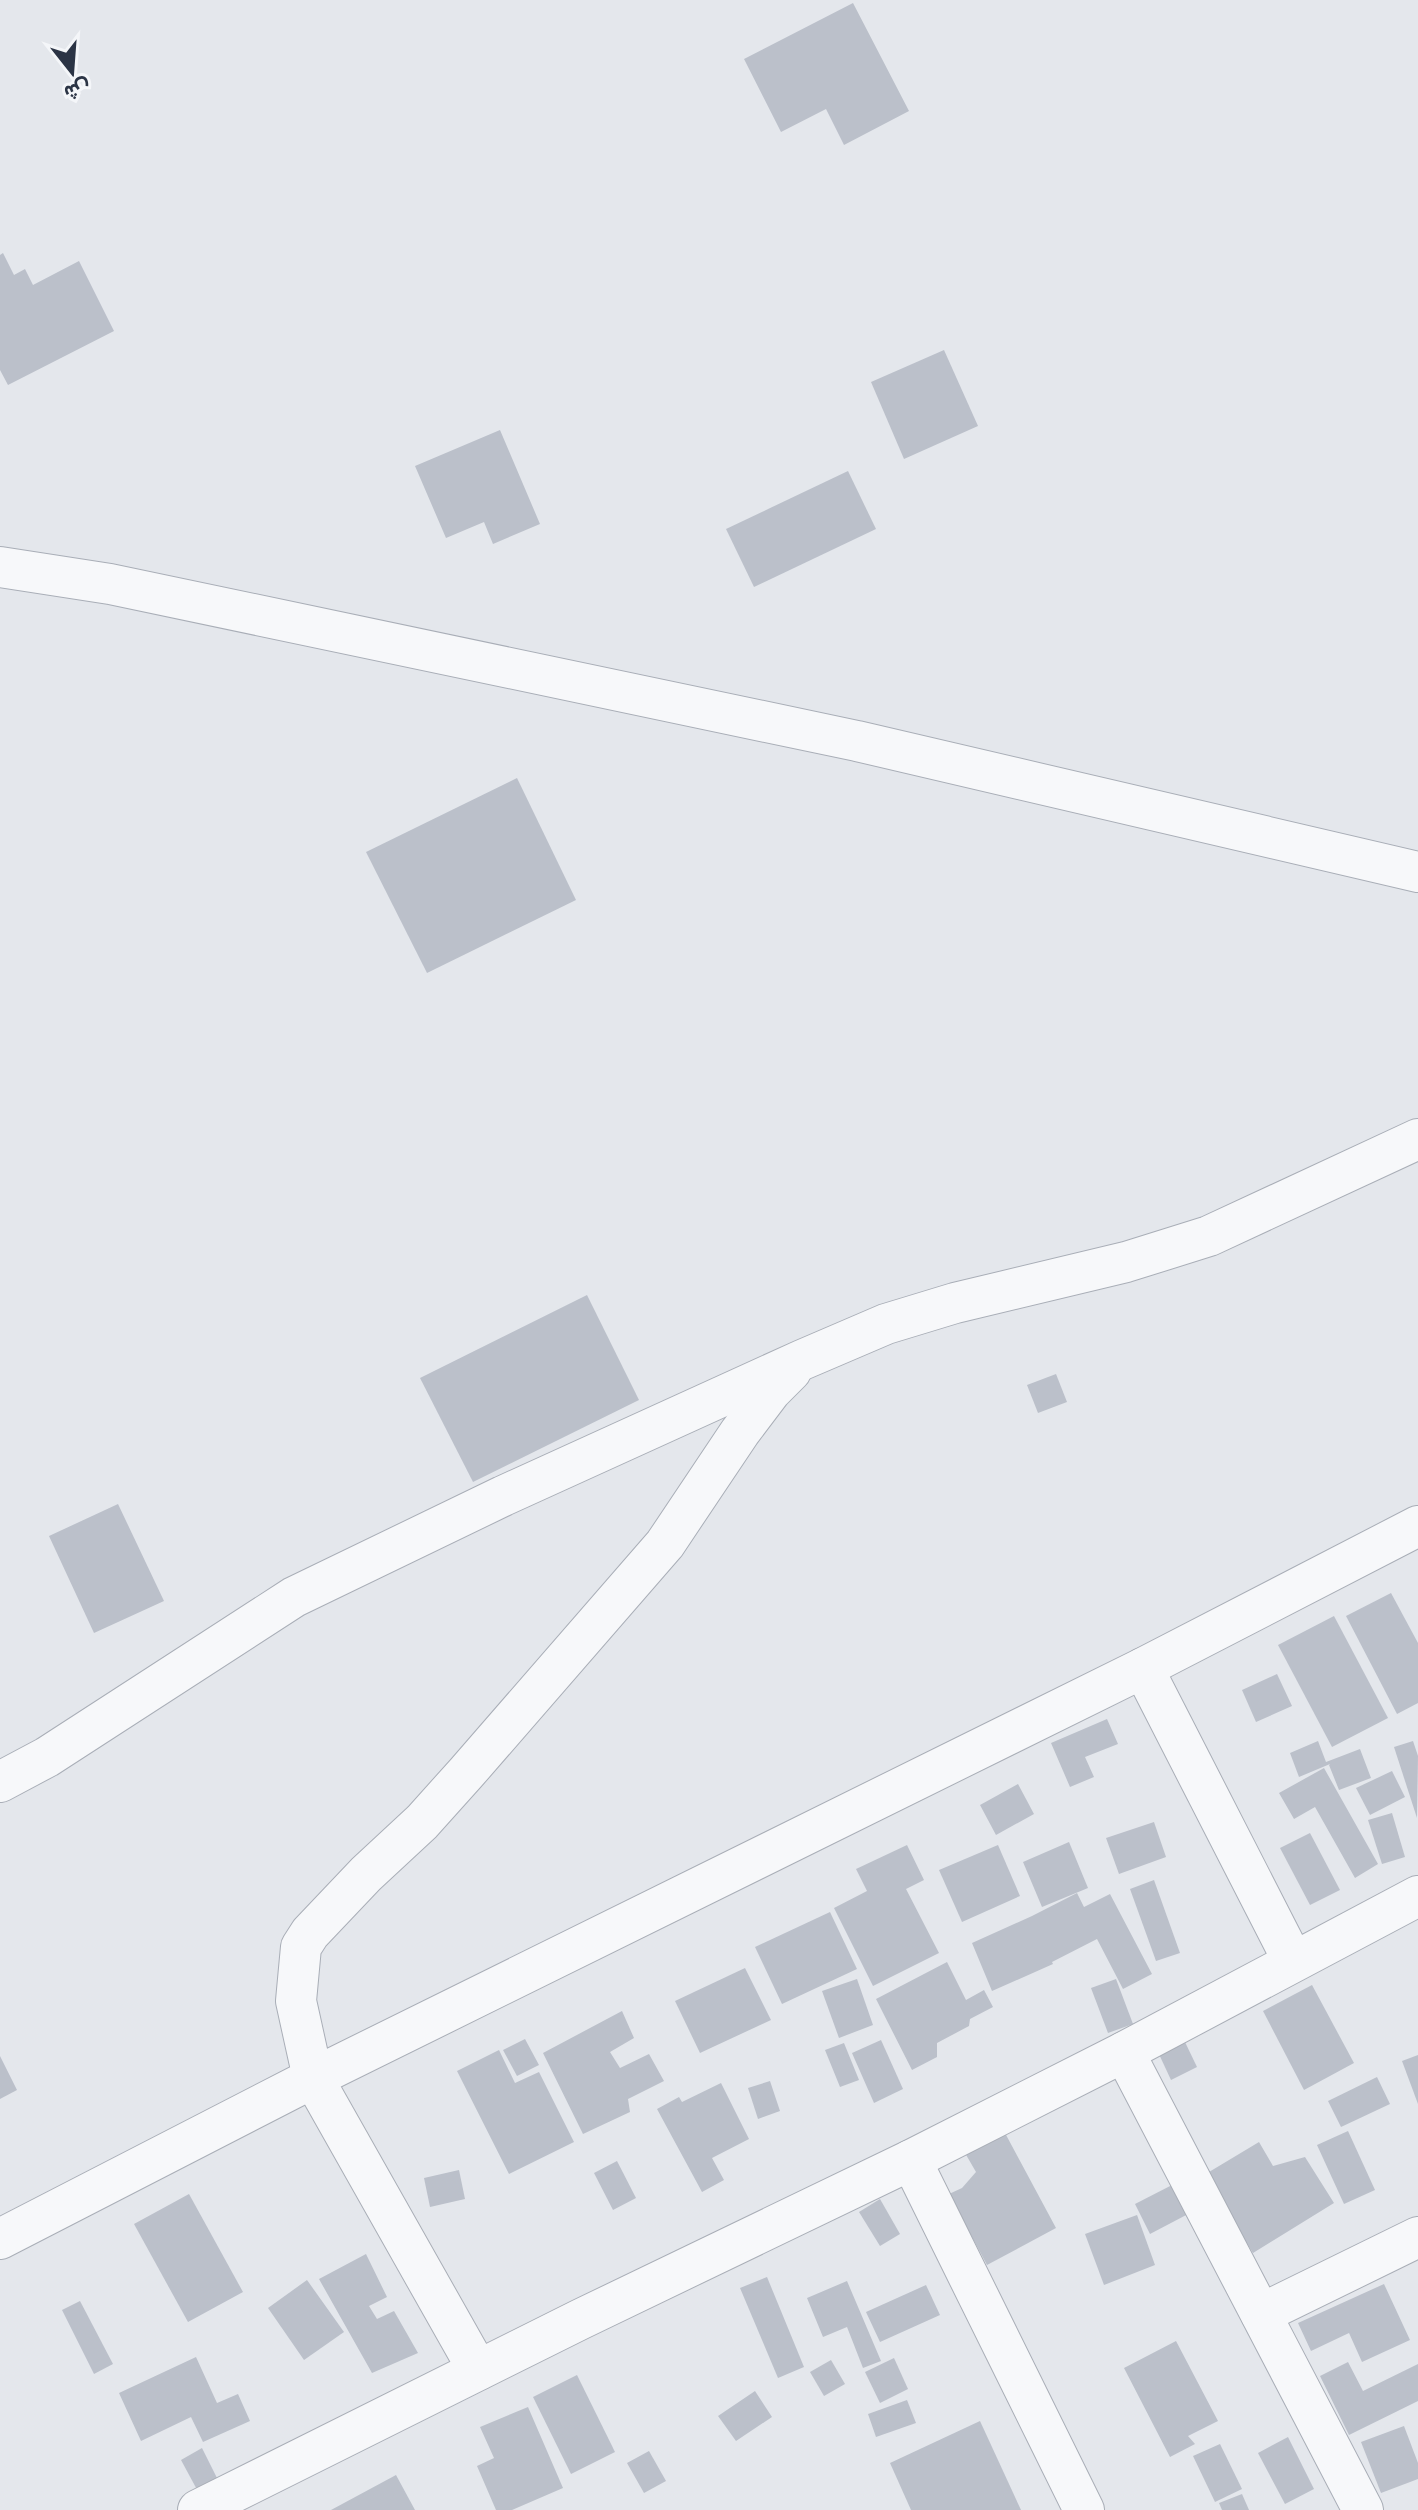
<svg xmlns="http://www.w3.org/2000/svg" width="1418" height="2510" viewBox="0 0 1418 2510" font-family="Overpass,Vazirmatn,sans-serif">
  <rect width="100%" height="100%" fill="#e4e7ec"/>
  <g fill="#bbc0ca">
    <path d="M853,3L909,111L844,145L826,109L781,132L744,59Z"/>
    <path d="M3,253L14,275L25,269L33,285L79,261L114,331L8,385L0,370V255Z"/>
    <path d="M944,350L978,426L904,459L871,382Z"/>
    <path d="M500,430L540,524L493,544L484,522L446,538L415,466Z"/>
    <path d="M848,471L876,529L754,587L726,529Z"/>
    <path d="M517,778L576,900L427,973L366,852Z"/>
    <path d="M587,1295L639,1400L473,1482L420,1378Z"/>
    <path d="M1056,1374L1067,1402L1038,1413L1027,1385Z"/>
    <path d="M118,1504L164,1601L94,1633L49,1536Z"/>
    <path d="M1391,1593L1418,1643V1703L1397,1714L1346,1616Z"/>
    <path d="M1334,1616L1388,1718L1332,1747L1278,1645Z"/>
    <path d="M1277,1674L1292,1706L1256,1722L1242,1690Z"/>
    <path d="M1107,1719L1118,1744L1085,1757L1094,1777L1070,1787L1051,1743Z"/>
    <path d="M1318,1741L1326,1762L1360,1749L1371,1778L1339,1790L1329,1765L1330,1764L1299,1777L1290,1753Z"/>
    <path d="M1413,1741L1418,1756L1417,1818L1394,1747Z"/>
    <path d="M1324,1768L1378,1864L1355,1878L1315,1807L1294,1819L1279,1793Z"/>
    <path d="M1392,1771L1405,1797L1370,1815L1356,1788Z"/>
    <path d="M1018,1784L1034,1814L996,1835L980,1805Z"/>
    <path d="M1392,1813L1405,1857L1382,1864L1368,1820Z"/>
    <path d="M1154,1822L1166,1857L1119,1874L1106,1838Z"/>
    <path d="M1310,1833L1340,1890L1310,1905L1280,1848Z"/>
    <path d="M1069,1842L1088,1888L1042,1907L1023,1862Z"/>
    <path d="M907,1845L924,1880L906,1889L939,1953L873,1986L834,1908L867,1891L856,1869Z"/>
    <path d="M998,1845L1020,1896L962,1922L939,1870Z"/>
    <path d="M1154,1880L1180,1953L1156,1961L1130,1889Z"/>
    <path d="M1077,1893L1084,1907L1110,1894L1152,1974L1123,1989L1097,1939L1052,1962L1053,1964L992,1991L972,1943L1032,1916Z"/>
    <path d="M830,1912L857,1969L782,2004L755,1947Z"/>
    <path d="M947,1962L966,2000L984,1990L993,2007L970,2019L969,2026L937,2043V2057L912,2070L876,1999Z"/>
    <path d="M745,1968L771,2020L700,2053L675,2001Z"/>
    <path d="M857,1979L873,2025L839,2038L822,1991Z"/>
    <path d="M1116,1979L1133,2024L1108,2033L1091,1988Z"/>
    <path d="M1312,1985L1354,2063L1304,2090L1263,2011Z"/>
    <path d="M622,2011L634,2038L610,2052L620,2068L649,2054L664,2081L628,2099L630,2112L583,2134L543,2053Z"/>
    <path d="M525,2039L539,2065L517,2076L503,2050Z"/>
    <path d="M881,2040L903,2089L874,2103L852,2053Z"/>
    <path d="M1184,2040L1197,2067L1171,2080L1158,2052Z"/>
    <path d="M844,2043L859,2080L840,2087L825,2050Z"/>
    <path d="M499,2050L515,2083L539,2072L574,2142L509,2174L457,2071Z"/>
    <path d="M1418,2055V2104L1402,2061Z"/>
    <path d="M0,2056L17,2090L0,2099Z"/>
    <path d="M1377,2077L1390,2104L1341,2127L1328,2101Z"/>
    <path d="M770,2081L780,2111L758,2119L748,2088Z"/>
    <path d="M721,2083L749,2139L712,2158L724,2180L702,2192L657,2109L679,2097L682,2102Z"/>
    <path d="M1348,2131L1375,2190L1344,2204L1317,2145Z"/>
    <path d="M1005,2133L1056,2228L987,2265L949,2194L962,2188L976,2172L965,2153Z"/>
    <path d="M1259,2142L1273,2166L1305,2157L1334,2203L1253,2253L1204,2175Z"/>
    <path d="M617,2161L636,2198L613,2210L594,2173Z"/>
    <path d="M459,2170L465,2199L430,2207L424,2178Z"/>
    <path d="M1174,2184L1190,2213L1150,2234L1135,2204Z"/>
    <path d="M189,2194L243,2292L188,2322L134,2224Z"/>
    <path d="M880,2199L900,2234L880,2246L859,2212Z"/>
    <path d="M1137,2215L1155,2265L1104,2285L1085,2234Z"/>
    <path d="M366,2254L387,2297L369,2306L377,2319L394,2311L418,2353L372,2373L319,2279Z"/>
    <path d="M767,2277L804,2367L778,2378L740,2288Z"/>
    <path d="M307,2280L344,2332L304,2360L268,2308Z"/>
    <path d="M847,2281L881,2361L863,2368L847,2327L823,2337L807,2298Z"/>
    <path d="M1384,2284L1410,2340L1362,2362L1349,2333L1311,2351L1298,2323Z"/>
    <path d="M926,2285L940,2315L880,2342L866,2312Z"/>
    <path d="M80,2301L113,2364L94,2374L62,2310Z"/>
    <path d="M1176,2341L1218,2421L1188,2436L1195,2444L1170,2457L1124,2368Z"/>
    <path d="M196,2357L217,2403L238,2394L250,2421L203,2442L191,2417L141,2441L119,2393Z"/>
    <path d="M894,2358L908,2389L880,2403L865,2372Z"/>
    <path d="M831,2360L845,2384L824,2396L810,2372Z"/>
    <path d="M1348,2362L1363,2391L1418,2364V2401L1349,2435L1320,2376Z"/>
    <path d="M577,2375L615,2452L571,2474L533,2397Z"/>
    <path d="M755,2391L772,2417L736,2441L718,2416Z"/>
    <path d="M907,2400L916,2423L876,2437L868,2414Z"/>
    <path d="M528,2407L563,2488L512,2510H496L477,2466L494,2458L480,2427Z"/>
    <path d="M980,2421L1021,2510H911L890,2463Z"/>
    <path d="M1404,2426L1418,2463V2479L1381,2493L1361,2442Z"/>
    <path d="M1288,2437L1314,2489L1285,2504L1258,2453Z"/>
    <path d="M1220,2444L1242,2489L1215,2502L1193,2456Z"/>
    <path d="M202,2448L221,2486L201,2497L181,2460Z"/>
    <path d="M649,2451L666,2481L644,2493L627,2463Z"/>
    <path d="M396,2475L415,2510H331Z"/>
    <path d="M1242,2494L1249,2510H1222L1219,2503Z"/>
  </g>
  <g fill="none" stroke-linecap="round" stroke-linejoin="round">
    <g stroke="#a9aeb7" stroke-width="42">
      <g id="minor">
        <path d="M0,567L110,584L857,741L1418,872"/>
        <path d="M1143,1668L1293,1961"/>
        <path d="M0,1782L47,1757L294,1597L503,1496L802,1360L886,1324L955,1303L1126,1262L1209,1236L1418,1139"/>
        <path d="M1124,2052L1363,2510"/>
        <path d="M911,2160L1084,2510"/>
        <path d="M0,2239L313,2078L1143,1668L1418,1526"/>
        <path d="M1261,2314L1418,2237"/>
        <path d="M478,2370L313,2078L296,2001L301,1947L310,1933L366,1874L422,1822L466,1773L665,1544L740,1432L771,1391L791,1371"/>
        <path d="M198,2510L581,2319L911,2160L1124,2052L1418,1896"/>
      </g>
    </g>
    <use href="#minor" stroke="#f7f8fa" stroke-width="40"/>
  </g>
  <g transform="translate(72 72) rotate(163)" stroke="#f4f6f9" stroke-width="6" paint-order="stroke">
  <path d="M0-6L14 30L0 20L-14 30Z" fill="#2b3445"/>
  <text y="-12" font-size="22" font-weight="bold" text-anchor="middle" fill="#2b3445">ش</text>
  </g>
</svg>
